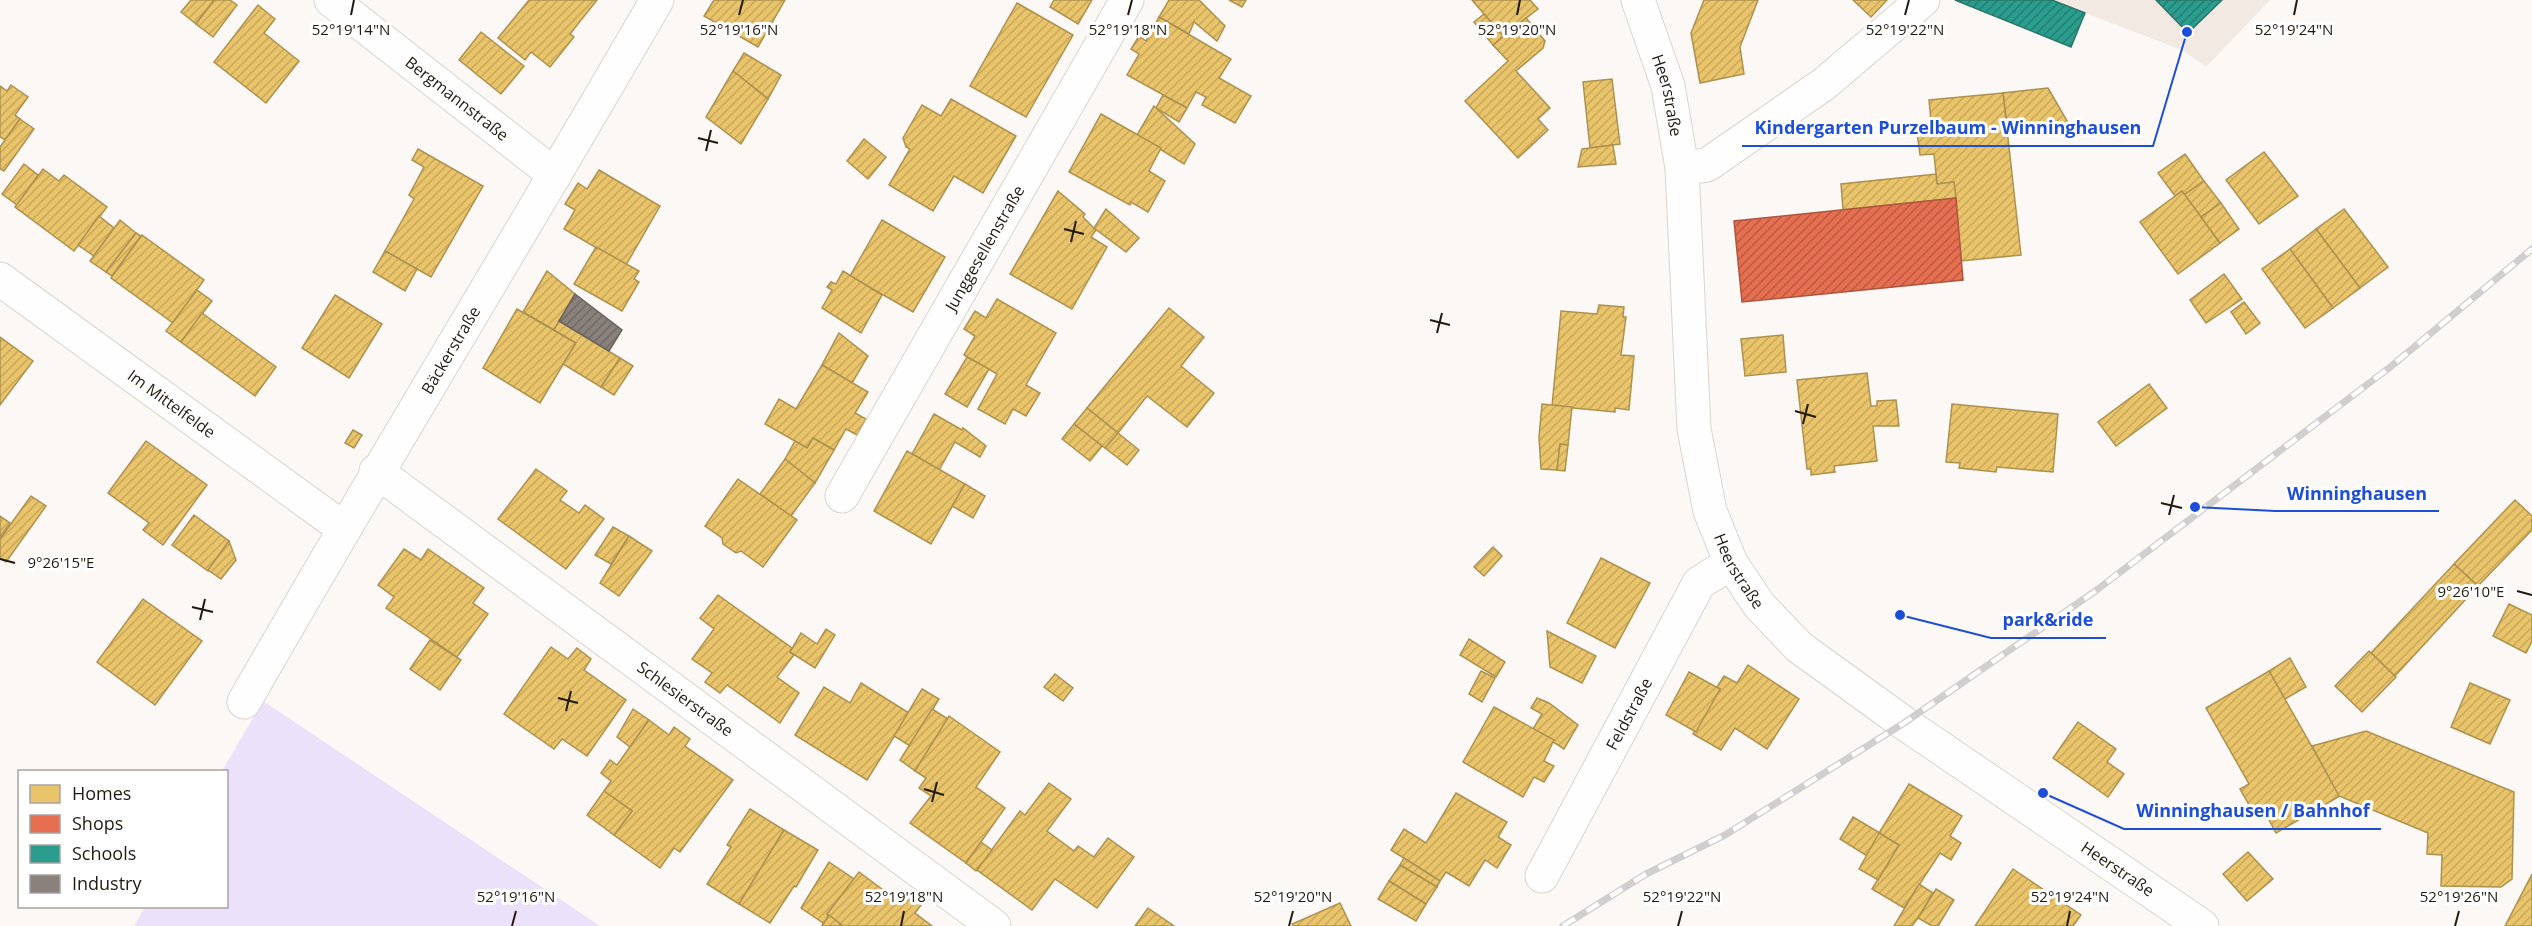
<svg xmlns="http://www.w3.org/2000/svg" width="2532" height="926" viewBox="0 0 2532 926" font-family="'Open Sans',sans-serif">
  <defs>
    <pattern id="homes-hatch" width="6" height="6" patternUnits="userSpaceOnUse" patternTransform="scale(1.5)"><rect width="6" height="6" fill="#e9c46a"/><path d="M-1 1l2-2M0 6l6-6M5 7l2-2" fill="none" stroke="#c8a85b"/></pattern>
    <pattern id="shops-hatch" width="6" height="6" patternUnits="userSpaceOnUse" patternTransform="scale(1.5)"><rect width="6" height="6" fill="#e76f51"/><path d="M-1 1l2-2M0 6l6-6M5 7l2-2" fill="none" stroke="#bb5a42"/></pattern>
    <pattern id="schools-hatch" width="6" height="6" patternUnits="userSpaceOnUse" patternTransform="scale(1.5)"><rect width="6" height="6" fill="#2a9d8f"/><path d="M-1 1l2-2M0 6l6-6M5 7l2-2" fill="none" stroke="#247f73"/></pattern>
    <pattern id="industry-hatch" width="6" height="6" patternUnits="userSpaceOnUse" patternTransform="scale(1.5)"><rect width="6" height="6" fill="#8a817c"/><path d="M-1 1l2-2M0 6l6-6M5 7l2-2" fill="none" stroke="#706964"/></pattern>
  </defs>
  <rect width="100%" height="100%" fill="#fbf8f5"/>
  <path fill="#f2eae2" d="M2052,0H2270L2206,67L2184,51Z"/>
  <path fill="#ece1fa" d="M263,701L600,926H134L145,907L226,906V772L222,771Z"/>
  <g fill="url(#homes-hatch)" stroke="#ad914f" stroke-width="1.5">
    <path d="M191,0H214L196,24L181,12Z"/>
    <path d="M214,0H230L237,5L213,37L196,24Z"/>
    <path d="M529,0H597L570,34L574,37L550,67L531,52L525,60L498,38Z"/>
    <path d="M714,0H785L758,47L704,16Z"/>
    <path d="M1054,0H1092L1078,24L1050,7Z"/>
    <path d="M1169,0H1199L1225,26L1217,41L1194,22L1189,34L1159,17Z"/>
    <path d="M1229,0H1246L1242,7Z"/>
    <path d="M1472,0H1530L1538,9L1503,36Z"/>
    <path d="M1704,0H1758L1740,47L1744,74L1700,83L1691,33Z"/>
    <path d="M1853,0H1887L1871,17Z"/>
    <path d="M1017,3L1073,35L1026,117L970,86Z"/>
    <path d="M258,5L275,19L264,33L299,61L266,103L214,62Z"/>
    <path d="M1484,14L1503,36L1493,45L1474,22Z"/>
    <path d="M1159,17L1231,59L1219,78L1251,96L1235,123L1202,105L1206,97L1196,92L1187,108L1127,75L1139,54L1131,49L1139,36L1146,41Z"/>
    <path d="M1526,18L1545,41L1543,48L1516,71L1550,108L1538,119L1548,130L1518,158L1465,101L1508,61L1493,45Z"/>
    <path d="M481,32L524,66L501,94L459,60Z"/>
    <path d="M744,53L781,75L768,99L733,71Z"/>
    <path d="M733,71L768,99L741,144L706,117Z"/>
    <path d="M1612,79L1620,144L1590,148L1583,82Z"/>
    <path d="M11,85L28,97L15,115L20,119L5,140L0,137V86L7,91Z"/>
    <path d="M2048,88L2070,126L2008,132L2003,93Z"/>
    <path d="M2003,93L2021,255L1961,261L1954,182L1937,184L1934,154L1920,155L1917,132L1932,131L1929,100Z"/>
    <path d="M1163,95L1187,108L1179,122L1156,108Z"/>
    <path d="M951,99L1016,136L983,193L954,176L933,211L889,185L910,149L906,147L903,138L922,105L941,116Z"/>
    <path d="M1154,106L1195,144L1184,164L1137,135Z"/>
    <path d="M1101,114L1161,148L1149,171L1165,181L1148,212L1131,202L1130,205L1069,172Z"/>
    <path d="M20,119L34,129L4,171L0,169V147Z"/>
    <path d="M864,139L886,157L868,179L847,161Z"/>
    <path d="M1613,145L1616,164L1578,167L1582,149Z"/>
    <path d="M418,149L483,186L431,277L385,251L414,199L409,195L424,167L412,160Z"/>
    <path d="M2264,152L2298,196L2259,224L2226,180Z"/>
    <path d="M2185,154L2204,181L2184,195L2182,191L2175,196L2158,173Z"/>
    <path d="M24,164L38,175L17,205L2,194Z"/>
    <path d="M43,169L59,181L64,175L107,207L74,251L15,207Z"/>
    <path d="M599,170L660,206L626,265L564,229L575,210L565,204L578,183L587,189Z"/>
    <path d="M1936,174L1937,184L1954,182L1956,198L1843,210L1841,184Z"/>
    <path d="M2204,181L2221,203L2201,217L2184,195Z"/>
    <path d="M1058,191L1085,214L1083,217L1096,230L1091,237L1107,247L1072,309L1010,274Z"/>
    <path d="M2182,191L2220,243L2178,274L2140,222Z"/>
    <path d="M2221,203L2239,229L2220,243L2201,217Z"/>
    <path d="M1106,209L1139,238L1126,252L1094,228Z"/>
    <path d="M2344,209L2388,267L2360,288L2316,229Z"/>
    <path d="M99,216L114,228L94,256L78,245Z"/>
    <path d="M120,220L136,233L106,272L90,261Z"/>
    <path d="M882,220L945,257L913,312L850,276Z"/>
    <path d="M2316,229L2360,288L2333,308L2290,249Z"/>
    <path d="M136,233L141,236L112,276L106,272Z"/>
    <path d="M142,235L204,280L173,323L111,278Z"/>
    <path d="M596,247L639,271L634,279L639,282L622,311L574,284Z"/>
    <path d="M2290,249L2333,308L2305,328L2262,269Z"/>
    <path d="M385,251L417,269L405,291L373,272Z"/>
    <path d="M547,271L575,294L554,330L523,312Z"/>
    <path d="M843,271L882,295L861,333L822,308L832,290L827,287L831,282L836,284Z"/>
    <path d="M2224,274L2242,299L2206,323L2190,300Z"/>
    <path d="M197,290L212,301L181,342L166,331Z"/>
    <path d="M335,295L382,324L349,378L302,348Z"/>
    <path d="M997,299L1056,333L1026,385L1040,393L1026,416L1013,409L1005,424L978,409L997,374L964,355L975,336L964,329L975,311L986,318Z"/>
    <path d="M2244,302L2260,323L2246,334L2231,312Z"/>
    <path d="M1599,305L1624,307L1623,317H1626L1621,355L1634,356L1629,410L1615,408V412L1552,406L1561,311L1597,314Z"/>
    <path d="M1169,308L1204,337L1181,366L1214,393L1187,427L1147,396L1118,433L1087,408Z"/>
    <path d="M517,309L576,343L540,403L483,368Z"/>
    <path d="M202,313L276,367L255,396L181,342Z"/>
    <path d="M559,321L620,358L601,387L563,364L576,343L554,330Z"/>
    <path d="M839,333L868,356L852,383L822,365Z"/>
    <path d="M1783,335L1786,372L1745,376L1741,339Z"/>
    <path d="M0,337L33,361L0,405Z"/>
    <path d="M967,357L989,369L967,407L945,394Z"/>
    <path d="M620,358L633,366L614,395L601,387Z"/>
    <path d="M822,365L868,392L855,413L866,419L857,435L846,429L834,450L813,438L807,448L765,424L779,399L796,409Z"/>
    <path d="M1867,373L1871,406H1877V401L1896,400L1899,426H1873L1877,461L1834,466L1835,472L1811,475V469H1807L1797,380Z"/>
    <path d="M2149,384L2167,408L2116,446L2098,422Z"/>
    <path d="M1542,404L1572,407L1568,445L1560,444L1557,470L1541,469L1539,437Z"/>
    <path d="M1952,404L2058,414L2053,472L1997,467L1996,472L1959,468L1960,463L1946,462Z"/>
    <path d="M1087,408L1118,433L1105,448L1074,424Z"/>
    <path d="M934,414L962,430L963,428L986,446L980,457L955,442L939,470L912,454Z"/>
    <path d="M1074,424L1102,446L1090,461L1062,439Z"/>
    <path d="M353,430L362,435L354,448L345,443Z"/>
    <path d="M1118,433L1139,450L1127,465L1105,448Z"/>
    <path d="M813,438L834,450L815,483L785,459L795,441L807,448Z"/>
    <path d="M146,441L207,485L163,545L143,530L149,523L108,493Z"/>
    <path d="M1560,444L1568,445L1565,471L1557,470Z"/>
    <path d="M907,451L965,484L931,544L874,511Z"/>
    <path d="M785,459L815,483L791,516L760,494Z"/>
    <path d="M536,469L567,491L560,500L579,513L585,505L604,519L566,569L498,519Z"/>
    <path d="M738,479L797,520L763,567L741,551L736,553L723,544L722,538L705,526Z"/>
    <path d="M965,484L985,496L973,518L952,506Z"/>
    <path d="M31,496L46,506L6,562L0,558V539Z"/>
    <path d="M2515,500L2532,516V530L2478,586L2454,564Z"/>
    <path d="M194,515L229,541L208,571L172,545Z"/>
    <path d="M0,516L10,523L0,537Z"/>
    <path d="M613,527L629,536L611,564L595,555Z"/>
    <path d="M629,536L652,551L619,596L600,583Z"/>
    <path d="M229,541L236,560L221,579L208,570Z"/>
    <path d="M1493,547L1502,556L1484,576L1474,567Z"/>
    <path d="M404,549L421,560L428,549L484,588L473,603L488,614L457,657L386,608L394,597L378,585Z"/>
    <path d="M1601,558L1650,583L1615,648L1567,623Z"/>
    <path d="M2454,564L2478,586L2395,676L2371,653Z"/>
    <path d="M718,595L792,648L790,652L794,655L777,677L799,693L780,723L727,685L720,693L705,682L712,673L692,659L714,629L700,618Z"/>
    <path d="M143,599L202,641L155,705L97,662Z"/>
    <path d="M2509,604L2532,615V641L2526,653L2493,636Z"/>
    <path d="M826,629L835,635L815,668L790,652L801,633L817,644Z"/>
    <path d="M1547,631L1596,656L1582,683L1550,667Z"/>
    <path d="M1469,639L1505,662L1496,677L1460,655Z"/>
    <path d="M430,640L461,660L440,690L410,669Z"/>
    <path d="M551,647L568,659L577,648L591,659L584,670L626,700L587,756L562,739L554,749L504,714Z"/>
    <path d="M2369,651L2396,677L2362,712L2335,686Z"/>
    <path d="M2290,658L2306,687L2285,699L2269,671Z"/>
    <path d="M1748,665L1799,699L1767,749L1735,728L1721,750L1693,734L1720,689L1717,687L1724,676L1737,683Z"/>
    <path d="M1481,671L1495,678L1482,702L1469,694Z"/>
    <path d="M2269,671L2340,796L2276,833L2261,805L2252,810L2240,789L2249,784L2206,708Z"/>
    <path d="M1689,672L1720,689L1696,732L1666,715Z"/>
    <path d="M1055,674L1073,688L1063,701L1044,687Z"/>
    <path d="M861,683L909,713L867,780L795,735L824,687L850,703Z"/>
    <path d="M2470,683L2510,700L2490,744L2451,727Z"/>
    <path d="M922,689L939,699L910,746L894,736Z"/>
    <path d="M1537,698L1549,703L1578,725L1564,749L1533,729L1542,714L1531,708Z"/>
    <path d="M1494,707L1554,740L1544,761L1554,766L1544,782L1534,777L1523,797L1463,762Z"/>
    <path d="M633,709L649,720L630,747L617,737Z"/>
    <path d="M932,709L948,719L915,771L900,760Z"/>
    <path d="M949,716L1000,752L976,787L1005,808L966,863L910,823L931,796L919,788L926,778L915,771Z"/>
    <path d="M649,720L669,735L674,727L690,739L685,746L733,780L680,852L674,848L660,868L614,835L632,811L604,791L611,781L601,773L610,760L617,765Z"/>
    <path d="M2078,722L2116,749L2107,762L2124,774L2108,797L2053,758Z"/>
    <path d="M2366,731L2514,792L2512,879L2501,887L2441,886L2442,855L2427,854L2428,833L2339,796L2312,746Z"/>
    <path d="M1049,783L1071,799L1047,831L1074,851L1078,846L1094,857L1108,838L1134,857L1097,908L1055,879L1032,910L977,870L1020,811L1025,815Z"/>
    <path d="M1909,784L1962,816L1950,836L1961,843L1951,860L1940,853L1904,908L1872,889L1899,845L1879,833Z"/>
    <path d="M604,791L632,811L614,835L587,815Z"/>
    <path d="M1456,793L1507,822L1498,837L1511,845L1497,868L1485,860L1469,886L1446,872L1440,881L1391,850L1404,829L1426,843Z"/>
    <path d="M750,809L784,830L739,904L707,884L731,847L727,845Z"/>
    <path d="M1853,817L1880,833L1867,856L1840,839Z"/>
    <path d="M784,830L818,850L796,887L794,886L770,923L739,904Z"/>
    <path d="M1879,833L1899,845L1878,880L1859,869Z"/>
    <path d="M981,842L992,850L976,871L966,863Z"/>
    <path d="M2248,852L2273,879L2247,901L2223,874Z"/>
    <path d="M1404,858L1440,881L1437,887L1400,865Z"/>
    <path d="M829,862L854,879L827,914L829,915L822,926L823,923L801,908Z"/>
    <path d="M1400,865L1437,887L1426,904L1389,881Z"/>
    <path d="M2013,869L2081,915L2073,926H1975Z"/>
    <path d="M859,872L901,903L907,895L921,905L915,913L932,926H843L827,914Z"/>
    <path d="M2532,874V926H2505Z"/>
    <path d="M1389,881L1426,904L1416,921L1378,899Z"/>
    <path d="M1919,884L1933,893L1918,918L1912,926H1894Z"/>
    <path d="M1936,889L1954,900L1938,926H1932L1918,918Z"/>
    <path d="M1340,903L1351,926H1293L1292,924Z"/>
    <path d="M1148,908L1174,926H1135Z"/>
    <path d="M829,915L843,926H822Z"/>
  </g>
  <path fill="url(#shops-hatch)" stroke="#ac563e" stroke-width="1.5" d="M1956,198L1963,280L1742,302L1734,221Z"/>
  <g fill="url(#schools-hatch)" stroke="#287669" stroke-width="1.5">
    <path d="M1955,0H2052L2085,13L2071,47Z"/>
    <path d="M2156,0H2222L2188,33Z"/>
  </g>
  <path fill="url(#industry-hatch)" stroke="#6b625c" stroke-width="1.5" d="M575,294L622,330L609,351L559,321Z"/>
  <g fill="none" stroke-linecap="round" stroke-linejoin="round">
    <g stroke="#dad4ce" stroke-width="35">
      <g id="minor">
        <path id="s1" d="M331,0L555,175"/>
        <path id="s2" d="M1638,0L1668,86L1682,168L1694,429L1710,511L1731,563L1759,605L1799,647L1904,723L2202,926"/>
        <path d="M1682,168L1707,165L1824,84L1923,0"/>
        <path id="s3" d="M0,279L343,528"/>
        <path id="s4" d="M376,471L994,926"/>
        <path id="s5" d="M842,496L1127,0"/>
        <path id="s6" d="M244,702C379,466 521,235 657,0"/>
        <path id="s7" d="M1542,876L1699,583L1731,563"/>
      </g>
    </g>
    <use href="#minor" stroke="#fefefe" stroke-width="33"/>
    <g stroke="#d0cece" stroke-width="7">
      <path id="rail" d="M1563,926L1646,874L1725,835L1904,723L2094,592L2389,368L2532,249"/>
    </g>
    <use href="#rail" stroke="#fff" stroke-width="4.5" stroke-dasharray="14" stroke-linecap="butt"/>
  </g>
  <path fill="none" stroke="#221a11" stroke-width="2" d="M351,15L354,0M739,15L743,0M1128,15L1132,0M1517,15L1520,0M1905,15L1909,0M2294,15L2297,0M698,138L718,143M706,151L711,130M1064,229L1084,234M1071,242L1076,221M1430,320L1450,325M1437,333L1442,313M1795,411L1816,417M1803,424L1808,404M2161,503L2182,508M2169,515L2174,495M0,559L15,563M2517,591L2532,595M192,607L213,612M200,620L205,599M558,698L578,703M566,711L571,691M924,789L944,795M932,802L937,782M512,926L516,911M901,926L904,911M1289,926L1293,911M1678,926L1682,911M2067,926L2070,911M2455,926L2459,911"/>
  <g text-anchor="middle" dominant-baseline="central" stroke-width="6" stroke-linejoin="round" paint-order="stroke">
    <g font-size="16" fill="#221a11" stroke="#fff">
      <text stroke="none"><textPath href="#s2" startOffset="100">Heerstraße</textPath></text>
      <text stroke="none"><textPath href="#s1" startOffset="160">Bergmannstraße</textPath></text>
      <text stroke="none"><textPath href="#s5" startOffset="286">Junggesellenstraße</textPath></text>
      <text stroke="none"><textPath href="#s6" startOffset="408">Bäckerstraße</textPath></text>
      <text stroke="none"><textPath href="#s3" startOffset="212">Im Mittelfelde</textPath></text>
      <text stroke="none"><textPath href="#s2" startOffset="586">Heerstraße</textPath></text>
      <text stroke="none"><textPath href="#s4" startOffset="384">Schlesierstraße</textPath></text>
      <text stroke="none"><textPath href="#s7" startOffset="184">Feldstraße</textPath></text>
      <text stroke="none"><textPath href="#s2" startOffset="1072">Heerstraße</textPath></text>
    </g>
  </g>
  <g font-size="15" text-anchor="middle" fill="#221a11" stroke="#fff" stroke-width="6" stroke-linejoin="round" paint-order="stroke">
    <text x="1905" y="35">52°19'22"N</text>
    <text x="351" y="35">52°19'14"N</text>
    <text x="739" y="35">52°19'16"N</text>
    <text x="1128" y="35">52°19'18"N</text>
    <text x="1517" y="35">52°19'20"N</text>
    <text x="2294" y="35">52°19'24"N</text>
    <text x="61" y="568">9°26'15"E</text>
    <text x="2471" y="597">9°26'10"E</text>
    <text x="516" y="902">52°19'16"N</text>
    <text x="904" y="902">52°19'18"N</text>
    <text x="1293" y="902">52°19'20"N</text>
    <text x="1682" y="902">52°19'22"N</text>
    <text x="2070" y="902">52°19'24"N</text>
    <text x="2459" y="902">52°19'26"N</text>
  </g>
  <path fill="none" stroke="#1d4ed8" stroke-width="2" d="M2187 32L2153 146H1742M2195 507L2275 511H2439M1900 615L1991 638H2106M2043 793L2124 829H2381"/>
  <g fill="#1d4ed8" stroke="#fff" stroke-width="2">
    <circle cx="2187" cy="32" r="6"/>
    <circle cx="2195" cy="507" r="6"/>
    <circle cx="1900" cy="615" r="6"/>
    <circle cx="2043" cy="793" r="6"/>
  </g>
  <g font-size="18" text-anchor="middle" font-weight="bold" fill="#1d4ed8" stroke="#fff" stroke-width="6" stroke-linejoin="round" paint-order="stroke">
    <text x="1948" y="134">Kindergarten Purzelbaum - Winninghausen</text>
    <text x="2357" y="500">Winninghausen</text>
    <text x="2048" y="626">park&amp;ride</text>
    <text x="2253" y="817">Winninghausen / Bahnhof</text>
  </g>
  <rect x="18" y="770" width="210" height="138" fill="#ffffff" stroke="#a7a3a0" stroke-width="1.5"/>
  <rect x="30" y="785" width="30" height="18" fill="#e9c46a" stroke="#a7a3a0" stroke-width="1.5"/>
  <text x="72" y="800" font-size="18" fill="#221a11">Homes</text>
  <rect x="30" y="815" width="30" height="18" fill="#e76f51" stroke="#a7a3a0" stroke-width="1.5"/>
  <text x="72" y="830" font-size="18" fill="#221a11">Shops</text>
  <rect x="30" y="845" width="30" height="18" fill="#2a9d8f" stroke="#a7a3a0" stroke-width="1.5"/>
  <text x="72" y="860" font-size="18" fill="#221a11">Schools</text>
  <rect x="30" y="875" width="30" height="18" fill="#8a817c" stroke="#a7a3a0" stroke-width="1.5"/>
  <text x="72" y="890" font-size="18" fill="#221a11">Industry</text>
</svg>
